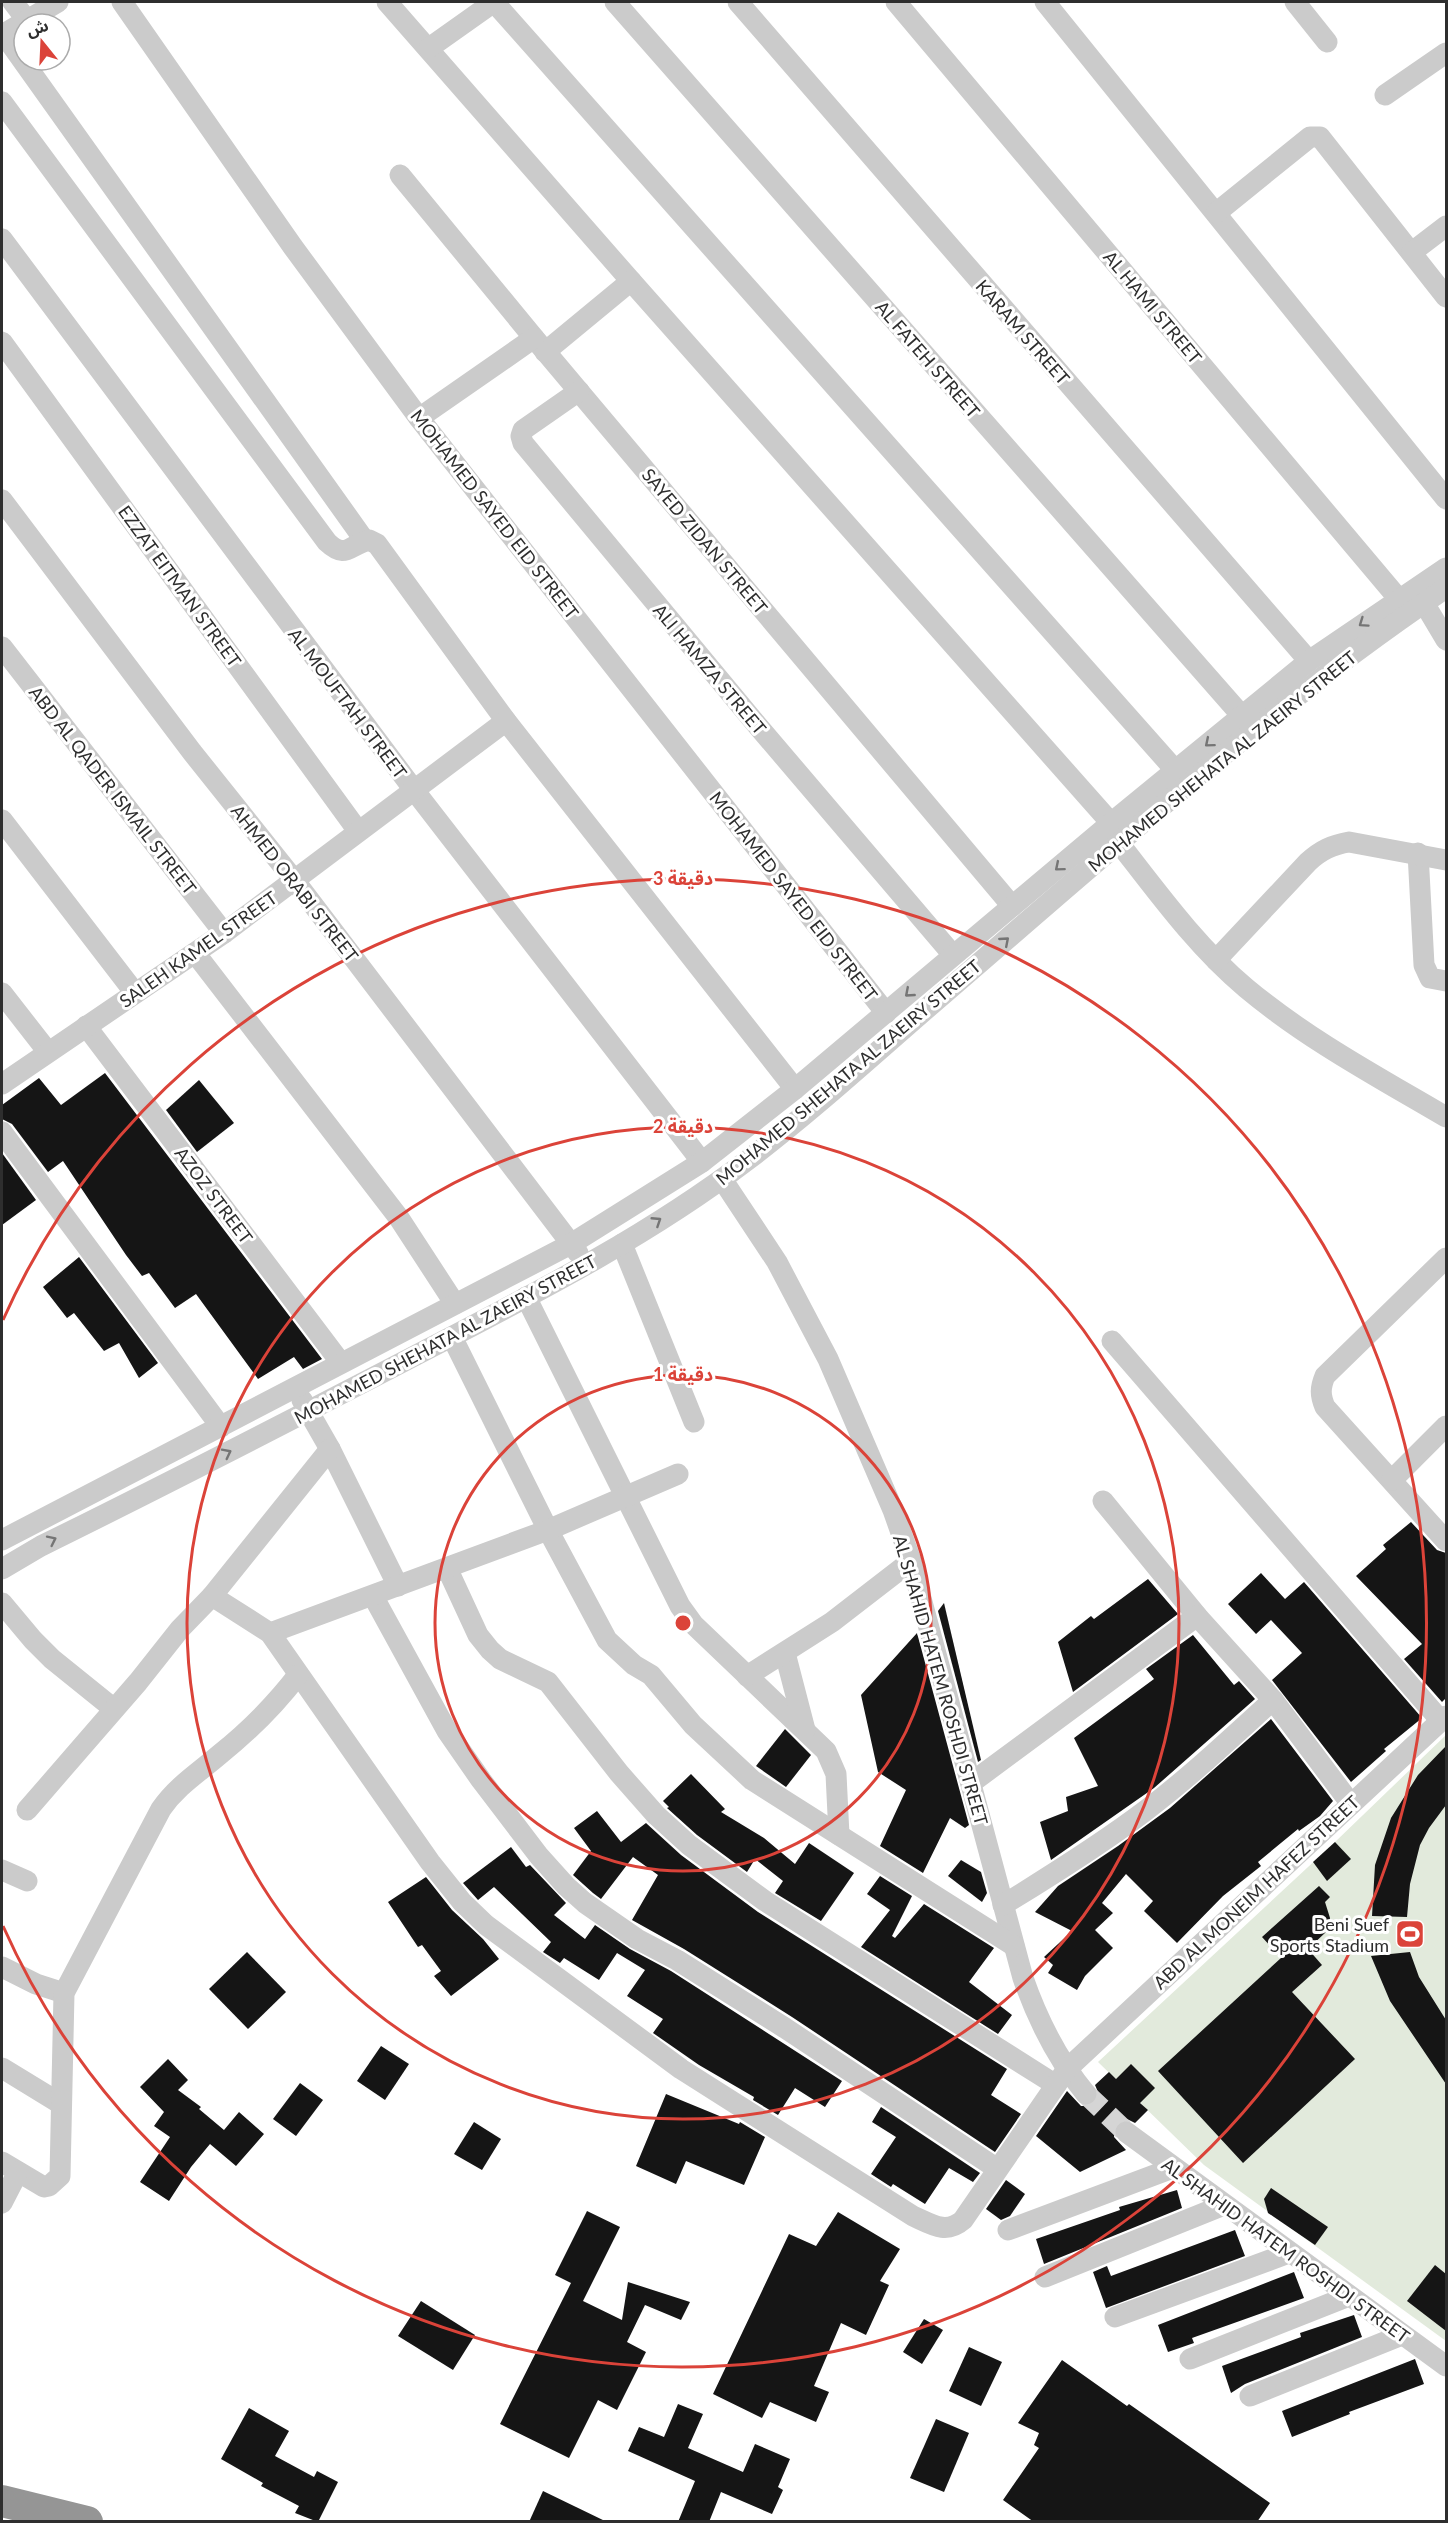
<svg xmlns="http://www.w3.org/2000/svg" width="1448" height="2523" viewBox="0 0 1448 2523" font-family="Lato,'Noto Sans Arabic',sans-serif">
  <rect width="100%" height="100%" fill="#fff"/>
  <path fill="#e2eadc" d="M1446,1735V2341L1204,2165L1098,2062L1335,1842Z"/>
  <g fill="#151515">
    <path d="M105,1073L322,1359L303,1369L294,1357L258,1379L196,1294L175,1308L149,1273L142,1276L126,1255L63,1161L48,1172L12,1124L2,1119V1105L39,1078L61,1105Z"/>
    <path d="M199,1080L234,1123L197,1152L166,1110Z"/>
    <path d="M2,1153L36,1200L2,1225Z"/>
    <path d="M79,1257L158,1363L139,1378L119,1343L104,1351L74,1313L67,1318L43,1287Z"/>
    <path d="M1411,1522L1437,1550L1446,1553V1698L1442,1702L1404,1659L1422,1644L1356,1576L1386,1549L1383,1545Z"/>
    <path d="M1261,1573L1285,1599L1304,1582L1422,1718L1384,1749L1386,1751L1351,1782L1272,1680L1302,1653L1271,1620L1256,1634L1228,1604Z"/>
    <path d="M1148,1579L1178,1614L1073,1692L1058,1642L1091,1616L1094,1619Z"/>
    <path d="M944,1603L981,1760L978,1762L938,1611Z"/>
    <path d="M917,1633L969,1825L965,1828L950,1818L923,1873L880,1846L906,1790L878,1772L861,1695Z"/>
    <path d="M1193,1635L1234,1685L1239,1681L1255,1699L1154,1788L1051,1860L1040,1822L1068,1811L1066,1797L1098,1786L1074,1738L1154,1679L1146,1669Z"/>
    <path d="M1271,1719L1333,1801L1320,1816L1299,1831L1298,1829L1258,1862L1261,1866L1223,1896L1177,1943L1144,1911L1153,1901L1126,1874L1102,1903L1113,1913L1095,1930L1113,1948L1085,1976L1077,1990L1048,1973L1053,1965L1044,1957L1072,1931L1035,1912L1058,1886L1118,1846L1170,1808Z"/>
    <path d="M785,1729L811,1755L786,1787L756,1766Z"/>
    <path d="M1446,1746V1805L1429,1828L1420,1845L1410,1884L1407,1917L1372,1916L1375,1865L1391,1818L1418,1775Z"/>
    <path d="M691,1774L725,1809L721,1812L764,1838L795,1864L809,1843L854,1873L821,1921L775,1893L783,1881L755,1859L747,1872L697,1835L667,1808L669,1807L663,1801Z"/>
    <path d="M597,1811L621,1842L646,1823L681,1855L758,1912L1007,2069L991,2095L1021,2114L995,2152L792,2017L684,1949L632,1920L658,1875L633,1857L601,1899L593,1893L573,1875L591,1851L574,1828Z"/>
    <path d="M1335,1842L1351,1859L1327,1881L1313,1862Z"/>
    <path d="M511,1847L526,1867L530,1865L566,1903L554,1915L585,1939L595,1925L630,1949L671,1971L842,2081L825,2107L795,2088L778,2115L753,2100L754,2097L699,2065L653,2033L663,2019L627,1996L645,1970L617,1953L599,1980L564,1958L560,1963L543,1952L551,1942L494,1887L478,1900L463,1883Z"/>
    <path d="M961,1860L981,1872L987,1893L982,1902L948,1876Z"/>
    <path d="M880,1876L912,1896L892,1936L895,1938L924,1904L994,1948L969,1982L1012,2015L998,2034L861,1947L890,1910L867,1894Z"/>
    <path d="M426,1877L452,1910L483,1939L499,1959L451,1996L434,1976L441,1971L422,1945L418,1947L388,1902Z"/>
    <path d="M1319,1886L1330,1897L1325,1902L1330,1918L1329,1925L1326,1932L1308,1949L1322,1965L1292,1992L1355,2059L1243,2163L1158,2071L1281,1958L1262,1937Z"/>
    <path d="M247,1952L286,1992L248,2029L209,1989Z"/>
    <path d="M1410,1952L1419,1977L1446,2020V2084L1390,2001L1371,1956Z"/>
    <path d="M381,2046L409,2064L385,2100L357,2081Z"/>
    <path d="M168,2059L188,2080L178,2090L201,2107L199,2109L224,2130L239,2112L264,2134L236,2166L210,2144L191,2167L169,2201L140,2182L170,2137L154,2126L164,2112L140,2087Z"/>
    <path d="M1131,2064L1155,2088L1140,2103L1148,2110L1135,2123L1127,2119L1115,2125L1114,2137L1126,2150L1080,2172L1036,2136L1067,2091L1081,2106H1088L1098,2098V2092L1095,2085L1109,2072L1116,2079Z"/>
    <path d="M300,2083L323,2100L296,2136L273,2119Z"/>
    <path d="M666,2094L739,2124L740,2122L765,2137L744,2185L686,2161L676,2184L636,2166Z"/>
    <path d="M881,2107L980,2173L973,2182L949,2168L925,2204L893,2184L891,2187L871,2174L896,2137L872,2122Z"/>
    <path d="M474,2122L501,2139L482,2170L454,2154Z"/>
    <path d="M1006,2180L1025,2194L1010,2216L1001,2220L986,2209Z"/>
    <path d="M1271,2188L1328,2227L1315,2245L1268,2213L1264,2199Z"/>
    <path d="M1177,2190L1182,2208L1044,2264L1036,2239L1120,2210L1119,2207Z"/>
    <path d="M587,2211L620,2227L583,2301L622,2320L628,2282L690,2302L681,2320L645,2305L627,2342L646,2352L617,2410L598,2400L569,2458L500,2424L571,2283L555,2275Z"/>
    <path d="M838,2212L900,2249L880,2281L889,2285L866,2335L841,2323L814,2386L829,2392L816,2422L770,2402L762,2418L713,2394L789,2234L816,2246Z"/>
    <path d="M1235,2230L1245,2256L1106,2308L1093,2272L1107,2266L1111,2276Z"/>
    <path d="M1435,2265L1446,2274V2331L1407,2301Z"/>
    <path d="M1294,2272L1304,2298L1192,2338L1194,2343L1168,2352L1158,2325Z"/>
    <path d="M421,2301L475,2335L453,2370L398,2336Z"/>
    <path d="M1354,2315L1362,2337L1245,2384L1231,2393L1222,2366L1301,2337L1300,2333Z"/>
    <path d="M924,2319L943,2330L922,2364L903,2352Z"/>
    <path d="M969,2347L1002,2362L981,2406L949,2391Z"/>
    <path d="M1415,2359L1424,2384L1349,2412L1350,2414L1292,2437L1282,2411Z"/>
    <path d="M1062,2360L1127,2406L1129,2404L1270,2503L1257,2522H1034L1003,2500L1039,2448L1034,2445L1039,2433L1018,2423Z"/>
    <path d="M678,2404L703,2414L688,2448L743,2472L755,2444L790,2459L778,2487L783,2490L772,2514L721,2492L709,2522H678L695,2481L628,2451L639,2427L664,2437Z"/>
    <path d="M249,2408L289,2431L275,2456L314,2477L317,2471L338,2482L318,2522L295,2513L299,2506L261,2486L263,2483L221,2459Z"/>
    <path d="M936,2419L969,2433L944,2492L910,2478Z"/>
    <path d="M543,2491L607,2522H529Z"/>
  </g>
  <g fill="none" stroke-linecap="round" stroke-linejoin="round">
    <path stroke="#d5d5d5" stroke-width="21" stroke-dasharray="21 10" stroke-linecap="butt" d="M1086,2094L1126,2132"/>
    <g stroke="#cbcbcb" stroke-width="21">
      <path d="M13,2L26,19"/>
      <path d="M122,2L293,247L419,418L886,1013"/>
      <path d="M387,2L631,281L1111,823"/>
      <path d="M615,2L1242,716"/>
      <path d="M738,2L1309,661"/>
      <path d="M896,2L1408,610"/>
      <path d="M1045,2L1446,499"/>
      <path d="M1295,2L1327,42"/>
      <path d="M3,33L365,541"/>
      <path d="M2,35L58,2"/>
      <path d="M429,48L494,2L1176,771"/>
      <path d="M1385,95L1446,53"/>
      <path d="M2,102L327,542C346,560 349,545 369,540L377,544L506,721L795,1089"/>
      <path d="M400,175L534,338L1012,906"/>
      <path d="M1216,213L1310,137H1320L1446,297"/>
      <path d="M2,239L414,790L702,1162"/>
      <path d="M1412,252L1446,226"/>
      <path d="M2,342L358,831"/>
      <path d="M545,352L631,281"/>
      <path d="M579,391L523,430L521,436L523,443L757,725L953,955"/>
      <path d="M419,418L534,338"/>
      <path d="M2,500L192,752L295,881L578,1253"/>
      <path d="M1424,603L1446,640"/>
      <path d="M2,647L224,933"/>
      <path d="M2,820L135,993"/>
      <path d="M1119,843C1158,893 1197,947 1246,988C1307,1039 1378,1077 1446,1117"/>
      <path d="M1418,853L1424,965L1430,978L1446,981"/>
      <path d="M195,953L399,1218L455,1304"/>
      <path d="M1216,960L1308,862C1321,850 1332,845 1349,842L1446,860"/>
      <path d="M2,993L48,1052"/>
      <path d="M86,1026L341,1363"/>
      <path d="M2,1084L224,933L506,721"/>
      <path d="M2,1132L221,1427"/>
      <path d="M722,1179L777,1262L828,1359L893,1510L911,1561L1023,1978C1038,2021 1057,2059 1086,2094"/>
      <path d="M622,1244L694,1422"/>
      <path d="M1446,1258L1325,1376C1320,1388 1320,1395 1325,1407L1446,1541"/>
      <path d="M526,1297L680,1606L693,1624L826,1751L836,1774L839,1835"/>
      <path d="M452,1337L548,1530L607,1640L634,1665L651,1675L693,1725L752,1780L1014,1946"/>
      <path d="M1112,1341L1441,1721"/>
      <path d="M302,1400L330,1449L398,1586"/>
      <path d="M1392,1480L1446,1426"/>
      <path d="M1103,1501L1197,1616L1273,1700L1351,1804"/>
      <path d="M2,1540L571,1244L702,1162L795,1089L1111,823L1309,661L1446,568"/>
      <path d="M447,1568L478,1635L490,1650L500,1659L548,1682L619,1773L656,1815L689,1845L765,1901L1056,2085"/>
      <path d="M2,1569L41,1546C169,1483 297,1417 424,1351C536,1293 648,1236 749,1159C812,1111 872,1056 932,1004C1099,860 1264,711 1446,588"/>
      <path d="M212,1596L330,1449"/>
      <path d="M373,1596L447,1731L481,1780L539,1856L566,1886L585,1903L637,1939L677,1960L785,2028L996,2168"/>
      <path d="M2,1603L33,1640L52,1659L114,1709"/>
      <path d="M270,1633L548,1530L678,1474"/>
      <path d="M785,1653L805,1730"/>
      <path d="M747,1676L832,1622L911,1561"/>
      <path d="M971,1783L1197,1616"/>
      <path d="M27,1810L138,1682L180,1629L212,1596L270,1633L430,1862L462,1902L486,1925L681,2069L913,2216C931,2224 946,2235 963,2220L1067,2069L1446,1716"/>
      <path d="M2,1870L27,1881"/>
      <path d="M1003,1905C1052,1875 1100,1845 1145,1811C1190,1777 1231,1738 1273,1700"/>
      <path d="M2,1967L36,1984L64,1993"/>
      <path d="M2,2068L61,2104"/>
      <path d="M1126,2132L1446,2366"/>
      <path d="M2,2162L44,2187L49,2186L60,2176L64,1993L161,1809C177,1786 198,1773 219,1755C249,1731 275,1705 298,1675"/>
      <path d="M2,2203L18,2172"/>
      <path d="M1008,2230L1173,2168"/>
      <path d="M1045,2277L1224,2205"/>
      <path d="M1115,2317L1289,2253"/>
      <path d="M1190,2359L1349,2296"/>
      <path d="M1250,2396L1402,2335"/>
    </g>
    <path stroke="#959595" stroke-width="32" d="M2,2501L87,2522"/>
  </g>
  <defs><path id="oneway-chevron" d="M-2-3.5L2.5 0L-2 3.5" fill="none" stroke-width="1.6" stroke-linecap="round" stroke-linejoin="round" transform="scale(1.5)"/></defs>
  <g stroke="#757575">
    <use href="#oneway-chevron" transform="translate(1363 623) rotate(145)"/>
    <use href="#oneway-chevron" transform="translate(1209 743) rotate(140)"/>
    <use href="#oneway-chevron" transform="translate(1059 867) rotate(140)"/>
    <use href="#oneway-chevron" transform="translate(1005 941) rotate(-41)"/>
    <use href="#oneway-chevron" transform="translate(909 993) rotate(139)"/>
    <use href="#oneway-chevron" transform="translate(657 1221) rotate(-33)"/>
    <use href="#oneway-chevron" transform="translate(227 1453) rotate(-27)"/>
    <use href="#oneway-chevron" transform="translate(52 1540) rotate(-26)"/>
  </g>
  <g fill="none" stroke="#db4339" stroke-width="3">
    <circle cx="683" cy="1623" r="248"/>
    <circle cx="683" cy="1623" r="496"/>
    <path d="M3 1320A744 744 0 1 1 3 1926"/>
  </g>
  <defs>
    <g id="stadium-square" transform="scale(1.5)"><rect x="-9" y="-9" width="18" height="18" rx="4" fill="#db4339" stroke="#fff"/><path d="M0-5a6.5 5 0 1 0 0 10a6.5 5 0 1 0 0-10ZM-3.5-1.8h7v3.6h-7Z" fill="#fff"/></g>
  </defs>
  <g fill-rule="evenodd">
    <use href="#stadium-square" x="1410" y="1934"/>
  </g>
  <g text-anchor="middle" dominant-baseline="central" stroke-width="6" stroke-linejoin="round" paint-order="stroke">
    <g font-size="18" fill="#2e2e2e" stroke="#fff">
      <text transform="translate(1153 307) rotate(50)">AL HAMI STREET</text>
      <text transform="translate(1023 332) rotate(49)">KARAM STREET</text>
      <text transform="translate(928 359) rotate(49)">AL FATEH STREET</text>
      <text transform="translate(495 514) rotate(52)">MOHAMED SAYED EID STREET</text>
      <text transform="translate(705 541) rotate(50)">SAYED ZIDAN STREET</text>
      <text transform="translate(180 586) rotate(54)">EZZAT EITMAN STREET</text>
      <text transform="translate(710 669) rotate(50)">ALI HAMZA STREET</text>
      <text transform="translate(348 703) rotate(53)">AL MOUFTAH STREET</text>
      <text transform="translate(1222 761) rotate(-39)">MOHAMED SHEHATA AL ZAEIRY STREET</text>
      <text transform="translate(113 790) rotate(52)">ABD AL QADER ISMAIL STREET</text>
      <text transform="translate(295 883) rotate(52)">AHMED ORABI STREET</text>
      <text transform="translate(794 896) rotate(52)">MOHAMED SAYED EID STREET</text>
      <text transform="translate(198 949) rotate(-35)">SALEH KAMEL STREET</text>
      <text transform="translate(848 1072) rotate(-40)">MOHAMED SHEHATA AL ZAEIRY STREET</text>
      <text transform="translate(214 1195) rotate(53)">AZOZ STREET</text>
      <text transform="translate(445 1339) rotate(-28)">MOHAMED SHEHATA AL ZAEIRY STREET</text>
      <text transform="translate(941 1680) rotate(74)">AL SHAHID HATEM ROSHDI STREET</text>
      <text transform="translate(1256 1892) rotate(-43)">ABD AL MONEIM HAFEZ STREET</text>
      <text transform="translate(1286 2250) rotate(36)">AL SHAHID HATEM ROSHDI STREET</text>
    </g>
    <g font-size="18" fill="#2e2e2e" stroke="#fff" text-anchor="end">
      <text x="1389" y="1924">Beni Suef<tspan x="1389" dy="21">Sports Stadium</tspan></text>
    </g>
  </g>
  <circle cx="683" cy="1623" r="9" fill="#db4339" stroke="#fff" stroke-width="3"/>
  <g font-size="18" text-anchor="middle" font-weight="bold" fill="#db4339" stroke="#fff" stroke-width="6" stroke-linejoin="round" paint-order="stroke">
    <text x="683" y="885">3 دقيقة</text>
    <text x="683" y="1133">2 دقيقة</text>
    <text x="683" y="1381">1 دقيقة</text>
  </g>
  <rect width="1448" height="2523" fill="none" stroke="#2e2e2e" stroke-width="6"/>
  <g transform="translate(42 42) rotate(342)"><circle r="28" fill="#ffffff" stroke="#ababab" stroke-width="1.5"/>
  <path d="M0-4.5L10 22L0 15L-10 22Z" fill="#db4339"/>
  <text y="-9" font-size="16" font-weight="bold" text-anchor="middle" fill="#2e2e2e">ش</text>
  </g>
</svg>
